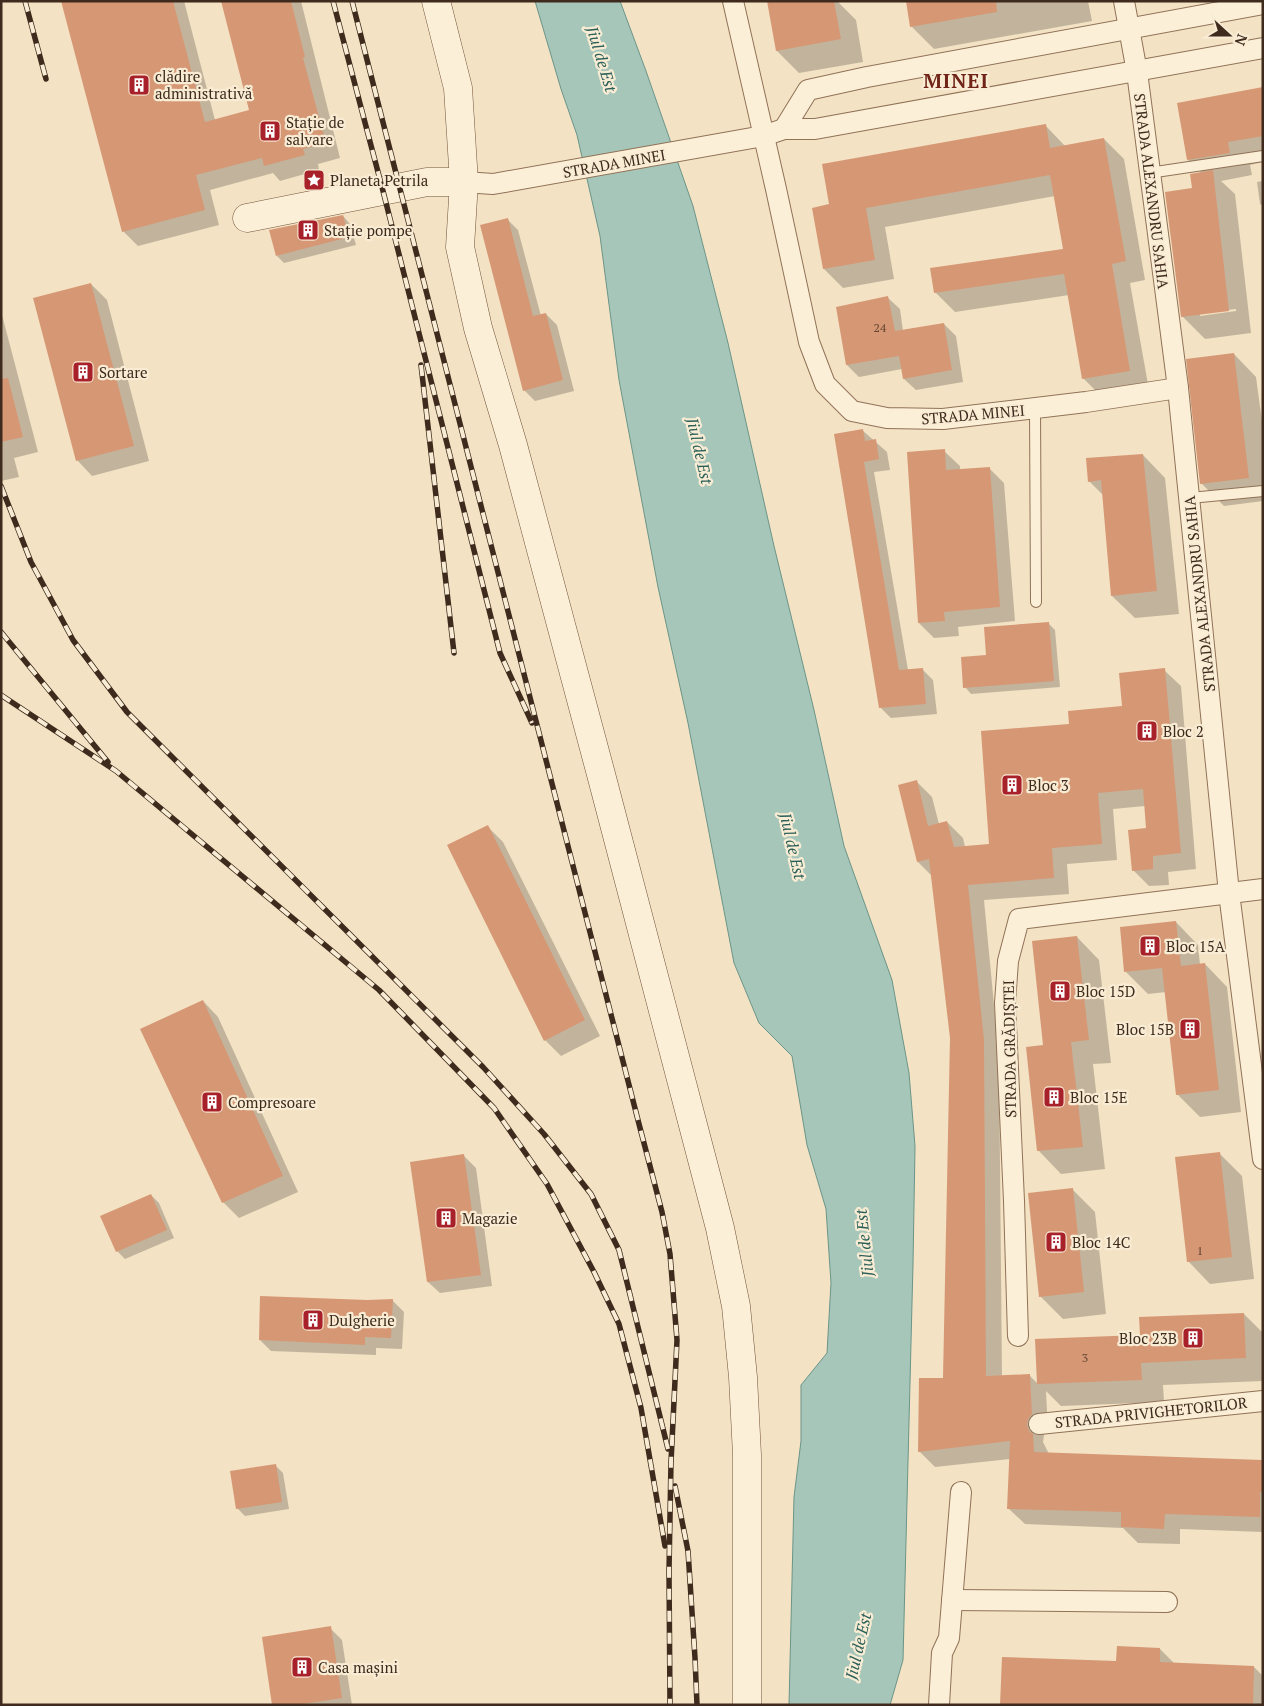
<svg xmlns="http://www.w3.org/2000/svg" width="1264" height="1706" viewBox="0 0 1264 1706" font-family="'PT Serif',serif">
  <rect width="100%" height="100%" fill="#f3e2c3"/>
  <path fill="#a6c6ba" stroke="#6b9588" d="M535,1H620L646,71L693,206L728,343L774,546L814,710L844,846L892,980L909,1073L915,1146L913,1264L903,1660L890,1705H789L794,1497L801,1441V1385L827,1353L831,1283L826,1209L807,1145L792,1056L759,1023L734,963L688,723L658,587L619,380L600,236L577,135L561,89Z"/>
  <g fill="#0003" fill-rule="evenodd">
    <path d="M62,1H184L215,120L251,111L222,1H301L340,158L318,164L319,170L280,181L273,173L210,190L219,225L138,246L123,231Z"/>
    <path d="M768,1H837L856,20L863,62L799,73L777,51Z"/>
    <path d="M907,1H1088L1092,21L934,49L911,26Z"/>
    <path d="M1263,88V162L1250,165L1252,175L1221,181L1235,194L1251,333L1205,339L1182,316L1194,189L1202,173L1188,160ZM1236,309V311L1200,316V313Z"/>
    <path d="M1045,125L1065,146L1104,139L1124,159L1145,280L1130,283L1149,390L1103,398L1083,378L1069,295L955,312L935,292L1064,250L1055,196L885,227L894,279L843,288L824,269L831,205Z"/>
    <path d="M1263,181V206L1260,204L1257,182Z"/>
    <path d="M343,216L350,224L356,245L284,263L277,256Z"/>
    <path d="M507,219L518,230L541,316L546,314L557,325L574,391L535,401L524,390Z"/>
    <path d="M91,284L107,300L149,461L92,476L77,460Z"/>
    <path d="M888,298L900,309L903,331L944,324L956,336L963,382L916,390L904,379L902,369L859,377L847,365L837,308Z"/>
    <path d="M1,311L38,452L14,458L19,477L1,481Z"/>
    <path d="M1234,354L1256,377L1263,429V501L1224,506L1201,483Z"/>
    <path d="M862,430L887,452L890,470L874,472L908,670L922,669L933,680L937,714L891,718L880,707L835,435Z"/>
    <path d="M944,451L960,466V470L989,468L1004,483L1015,621L958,627L959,636L934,638L919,623L908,453Z"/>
    <path d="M1143,455L1165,478L1179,614L1135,618L1112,596L1103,495L1089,481Z"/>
    <path d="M1049,624L1055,630L1060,687L971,694L965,687L987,656Z"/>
    <path d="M1164,670L1181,686L1196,869L1168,872L1169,885L1149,886L1133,870L1147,829L1145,806L1113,809L1117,860L1067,864L1069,894L984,900L999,1057L1002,1377L1030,1376L1038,1384L1036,1340L1141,1336L1244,1314L1263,1333V1381L1163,1385L1164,1402L1061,1406L1046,1391L1048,1431L1044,1435L1043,1442L1049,1454L1261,1461L1263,1463V1532L1180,1529V1544L1138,1543L1123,1528L1025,1524L1008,1508L1010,1459L935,1467L919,1451L944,1380L951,1038L932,876L918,862L916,781L932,797L939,824L947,822L963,838L965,847L990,845L1070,725L1124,707Z"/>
    <path d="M487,826L503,842L600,1036L561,1056L545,1040Z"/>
    <path d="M1176,922L1198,945L1200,965L1205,964L1227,987L1241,1112L1200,1117L1177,1094L1166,992L1148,994L1126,972Z"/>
    <path d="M1077,937L1099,960L1111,1063L1093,1064L1105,1169L1061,1174L1039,1151L1027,1048L1045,1046Z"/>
    <path d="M203,1001L218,1017L298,1192L239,1218L223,1202Z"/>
    <path d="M1220,1154L1242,1176L1254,1279L1210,1284L1188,1261Z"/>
    <path d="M464,1156L476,1168L492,1286L440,1293L428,1282Z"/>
    <path d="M1072,1189L1095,1212L1106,1314L1063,1319L1040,1296Z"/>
    <path d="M151,1195L159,1203L174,1238L125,1259L117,1251Z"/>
    <path d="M367,1301H393L404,1312L402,1349L376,1348V1355L271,1351L260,1340Z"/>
    <path d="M275,1465L283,1473L289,1509L245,1516L237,1508Z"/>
    <path d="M330,1628L342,1640L352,1705H273Z"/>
    <path d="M1160,1649L1175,1664L1254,1667L1263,1676V1705H1002L1117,1662Z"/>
  </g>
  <g fill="#d69775">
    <path d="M61,1H173L205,122L249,110L221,1H291L305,57L303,58L326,143L303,149L305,155L264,166L262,158L196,175L205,210L122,232Z"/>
    <path d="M767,1H834L841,39L776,51Z"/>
    <path d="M906,1H996L997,12L910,27Z"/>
    <path d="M1263,87V136L1228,142L1230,153L1187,160L1177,103Z"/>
    <path d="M1046,124L1050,148L1104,138L1126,261L1112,264L1130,371L1082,379L1064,274L934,293L930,268L1063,249L1050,175L866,208L875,260L823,269L812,208L829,204L822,164Z"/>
    <path d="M1213,170L1229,311L1181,317L1165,192L1192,188L1190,174Z"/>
    <path d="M343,215L349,237L276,256L269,230Z"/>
    <path d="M508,218L533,316L546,313L563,380L523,391L480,225Z"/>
    <path d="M91,283L134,446L76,461L33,298Z"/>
    <path d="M888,296L895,331L944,323L952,370L903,379L899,356L846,365L836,307Z"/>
    <path d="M1234,353L1249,478L1200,484L1186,359Z"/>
    <path d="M8,378L23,437L1,442V379Z"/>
    <path d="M863,429L865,441L876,439L879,459L864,462L899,670L923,668L926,704L879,708L834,434Z"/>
    <path d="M945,449L946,470L990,467L1000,607L944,612L945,621L918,623L907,452Z"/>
    <path d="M1143,454L1157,591L1111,596L1101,480L1088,482L1086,458Z"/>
    <path d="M1049,622L1054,681L963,688L961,657L986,655L984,627Z"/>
    <path d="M1165,668L1181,853L1153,856V869L1132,871L1128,830L1146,828L1143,789L1098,793L1102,844L1052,848L1054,878L968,885L984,1040L986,1376L1030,1374L1032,1414L1028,1419L1027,1425L1029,1431L1033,1434L1034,1452L1262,1460L1263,1492H1260V1517L1165,1514L1164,1529L1121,1527V1512L1007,1509L1010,1441L918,1452L919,1378H943L950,1038L929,859L917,862L898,785L917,780L928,826L947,821L954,847L989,844L981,731L1069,724L1068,711L1122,706L1119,673Z"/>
    <path d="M488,825L585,1020L544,1041L447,845Z"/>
    <path d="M1176,921L1181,966L1205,963L1219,1090L1176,1095L1162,968L1124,972L1120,927Z"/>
    <path d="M1077,936L1089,1040L1071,1042L1083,1147L1037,1151L1026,1047L1043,1045L1032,941Z"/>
    <path d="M203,1000L283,1176L222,1203L140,1029Z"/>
    <path d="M1220,1152L1232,1257L1187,1262L1175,1157Z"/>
    <path d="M464,1154L481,1275L427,1282L410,1162Z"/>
    <path d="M1073,1188L1084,1292L1039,1297L1028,1193Z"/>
    <path d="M151,1194L167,1230L116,1252L100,1216Z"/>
    <path d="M260,1296L367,1300L393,1299L391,1338L365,1337V1345L259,1340Z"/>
    <path d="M1244,1313L1246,1358L1141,1363L1142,1380L1037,1384L1035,1339L1140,1335L1139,1317Z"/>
    <path d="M276,1464L282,1502L236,1509L230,1471Z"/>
    <path d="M331,1626L342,1698L296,1705H272L262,1637Z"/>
    <path d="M1117,1646L1160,1648V1662L1254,1666L1253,1705H1000L1002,1657L1116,1661Z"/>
  </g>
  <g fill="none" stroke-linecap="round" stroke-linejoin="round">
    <g stroke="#907257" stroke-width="12">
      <g id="lane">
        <path d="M1149,173L1263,156"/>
        <path d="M1035,408L1036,602"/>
        <path d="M1190,498L1263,491"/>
      </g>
    </g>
    <g stroke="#907257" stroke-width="22">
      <g id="street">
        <path d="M733,1L776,189L809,342L825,384L852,411L887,418L943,419L1086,402L1178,388"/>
        <path d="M1124,1L1137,72L1178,388L1229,893L1263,1159"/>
        <path d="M784,129L808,90L867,77L1263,4"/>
        <path d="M464,182L493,184L763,136L784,129H815L1263,48"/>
        <path d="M1018,1336L1014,1201L1005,1003L1008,961L1019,919L1263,889"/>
        <path d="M1039,1424L1263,1401"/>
        <path d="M952,1600L1167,1602"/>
        <path d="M939,1705L942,1653L949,1638L961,1492"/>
      </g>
    </g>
    <g stroke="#72533a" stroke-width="29">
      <g id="secondary">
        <path d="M436,1L458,88L464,182L460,247L478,328L513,445L602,778L720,1228L736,1306L743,1377L747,1455V1705"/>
        <path d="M247,218L427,182H464"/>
      </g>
    </g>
    <use href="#lane" stroke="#fcefd8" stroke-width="10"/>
    <use href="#street" stroke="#fcefd8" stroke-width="20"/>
    <use href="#secondary" stroke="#fcefd8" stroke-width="28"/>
    <g stroke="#3e2b1d" stroke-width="5.5">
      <g id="rail">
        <path d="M25,1L46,79"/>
        <path d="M333,1L383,191L500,653L532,723"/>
        <path d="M352,1L639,1124L662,1212L670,1254L677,1340L671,1462L669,1571L670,1705"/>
        <path d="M421,365L454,653"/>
        <path d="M1,486L31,562L73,640L127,712L483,1067L544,1134L591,1194L619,1250L668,1449"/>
        <path d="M1,632L108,762"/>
        <path d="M1,695L116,771L379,990L494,1108L547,1184L594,1272L619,1324L641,1408L665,1546"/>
        <path d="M675,1486L688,1551L695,1658L697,1705"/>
      </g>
    </g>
    <use href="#rail" stroke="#f9ecd4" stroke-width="4" stroke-dasharray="11" stroke-linecap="butt"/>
  </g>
  <defs>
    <g id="building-square" transform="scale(1.125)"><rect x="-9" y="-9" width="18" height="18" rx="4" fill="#a7202a" stroke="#f9ecd4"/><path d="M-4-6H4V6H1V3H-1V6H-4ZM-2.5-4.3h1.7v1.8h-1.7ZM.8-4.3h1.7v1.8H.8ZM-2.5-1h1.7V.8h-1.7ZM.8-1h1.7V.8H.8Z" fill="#fff"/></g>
    <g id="sight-square" transform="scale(1.125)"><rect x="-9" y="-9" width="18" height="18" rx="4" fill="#a7202a" stroke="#f9ecd4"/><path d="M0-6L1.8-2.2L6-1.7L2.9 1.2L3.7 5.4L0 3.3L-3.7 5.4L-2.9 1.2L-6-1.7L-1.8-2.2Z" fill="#fff"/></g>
  </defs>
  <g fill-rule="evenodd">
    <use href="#building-square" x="139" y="85"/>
    <use href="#building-square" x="270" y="131"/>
    <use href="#sight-square" x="314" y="180"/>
    <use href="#building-square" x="308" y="230"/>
    <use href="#building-square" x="83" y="372"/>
    <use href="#building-square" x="1147" y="731"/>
    <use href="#building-square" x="1012" y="785"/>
    <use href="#building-square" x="1150" y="946"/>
    <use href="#building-square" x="1060" y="991"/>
    <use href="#building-square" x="1190" y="1029"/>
    <use href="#building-square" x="1054" y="1097"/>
    <use href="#building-square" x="212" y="1102"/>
    <use href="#building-square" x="446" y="1218"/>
    <use href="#building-square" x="1056" y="1242"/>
    <use href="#building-square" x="313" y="1320"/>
    <use href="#building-square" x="1193" y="1338"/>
    <use href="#building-square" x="302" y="1667"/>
  </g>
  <g text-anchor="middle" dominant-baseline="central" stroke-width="4.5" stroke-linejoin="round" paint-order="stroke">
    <g font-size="12" fill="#644633">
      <text x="880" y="327">24</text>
      <text x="1200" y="1250">1</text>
      <text x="1085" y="1357">3</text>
    </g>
    <g font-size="15" fill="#3e2b1d" stroke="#f9ecd4" text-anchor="start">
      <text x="155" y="76">clădire<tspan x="155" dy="17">administrativă</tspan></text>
      <text x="286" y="122">Stație de<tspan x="286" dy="17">salvare</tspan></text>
      <text x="330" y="180">Planeta Petrila</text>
      <text x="324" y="230">Stație pompe</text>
      <text x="99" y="372">Sortare</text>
      <text x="1163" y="731">Bloc 2</text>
      <text x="1028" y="785">Bloc 3</text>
      <text x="1166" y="946">Bloc 15A</text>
      <text x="1076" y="991">Bloc 15D</text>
      <text x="1174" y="1029" text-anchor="end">Bloc 15B</text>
      <text x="1070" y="1097">Bloc 15E</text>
      <text x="228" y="1102">Compresoare</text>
      <text x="462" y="1218">Magazie</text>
      <text x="1072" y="1242">Bloc 14C</text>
      <text x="329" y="1320">Dulgherie</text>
      <text x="1177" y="1338" text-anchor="end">Bloc 23B</text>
      <text x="318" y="1667">Casa mașini</text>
    </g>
    <g font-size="15" fill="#3e2b1d" stroke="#f9ecd4">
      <text transform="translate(614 163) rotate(-10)">STRADA MINEI</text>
      <text transform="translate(1152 191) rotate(83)">STRADA ALEXANDRU SAHIA</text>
      <text transform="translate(973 414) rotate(-5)">STRADA MINEI</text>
      <text transform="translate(1199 594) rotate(-96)">STRADA ALEXANDRU SAHIA</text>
      <text transform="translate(1009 1049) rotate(-91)">STRADA GRĂDIȘTEI</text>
      <text transform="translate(1151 1412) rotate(-6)">STRADA PRIVIGHETORILOR</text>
    </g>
    <g font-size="16" font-style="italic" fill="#2b6059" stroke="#f9ecd4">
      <text transform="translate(602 59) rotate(73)">Jiul de Est</text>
      <text transform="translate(700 451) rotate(77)">Jiul de Est</text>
      <text transform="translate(793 846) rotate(77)">Jiul de Est</text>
      <text transform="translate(864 1243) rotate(-96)">Jiul de Est</text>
      <text transform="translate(858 1646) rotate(-77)">Jiul de Est</text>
    </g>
    <g font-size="20" font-weight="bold" letter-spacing="1" fill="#702417" stroke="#f9ecd4">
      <text x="956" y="80">MINEI</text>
    </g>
  </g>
  <rect width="1264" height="1706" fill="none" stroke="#3e2b1d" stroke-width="5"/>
  <g transform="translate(1229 35) rotate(111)" stroke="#f9ecd4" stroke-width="4" paint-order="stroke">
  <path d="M0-4L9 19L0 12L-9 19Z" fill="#3e2b1d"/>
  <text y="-8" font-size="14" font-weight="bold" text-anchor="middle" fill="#3e2b1d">N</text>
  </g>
</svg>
